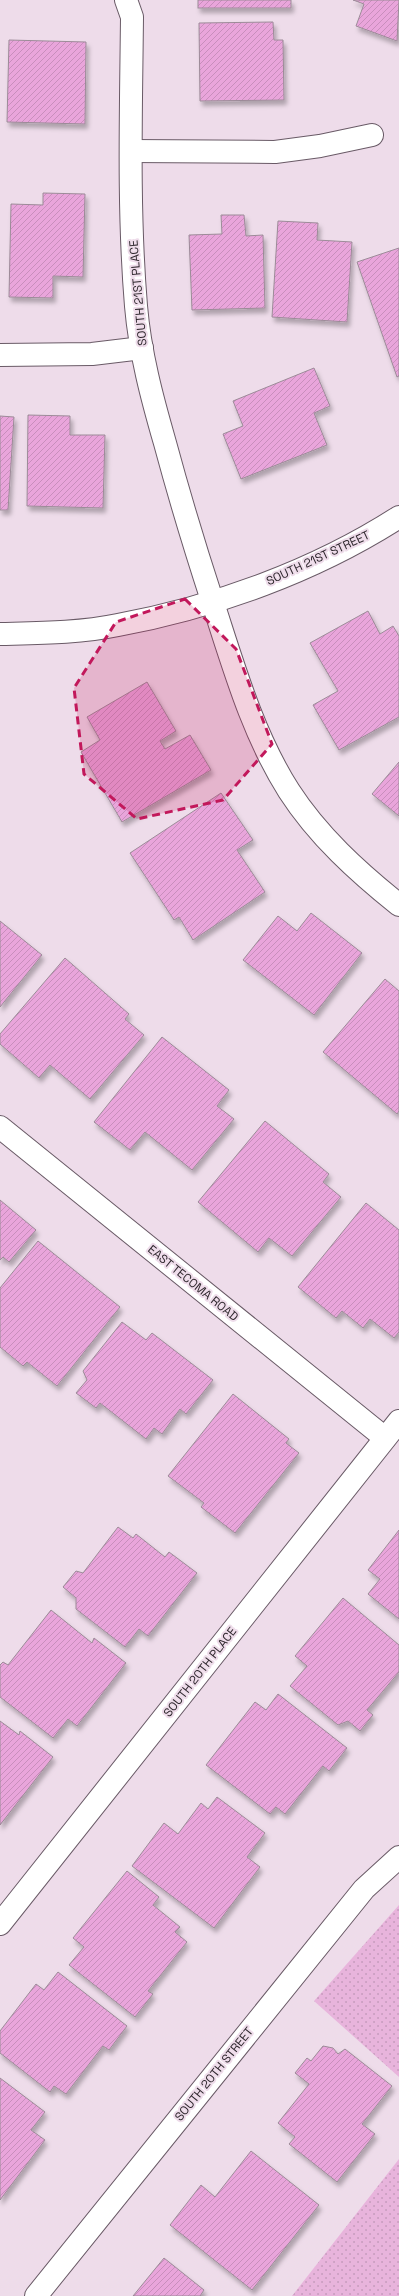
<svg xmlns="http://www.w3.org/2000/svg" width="399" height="2296" viewBox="0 0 399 2296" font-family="'Space Grotesk',sans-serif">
  <defs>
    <pattern id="grass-dots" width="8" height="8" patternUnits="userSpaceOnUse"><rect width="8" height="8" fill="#e8b4dc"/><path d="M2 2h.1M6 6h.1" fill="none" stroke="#c79bbd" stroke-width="1.8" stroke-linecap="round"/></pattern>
    <pattern id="building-hatch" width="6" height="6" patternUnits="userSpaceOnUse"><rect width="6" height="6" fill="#e9a5db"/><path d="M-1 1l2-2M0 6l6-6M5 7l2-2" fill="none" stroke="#c88ebc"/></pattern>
    <filter id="shadow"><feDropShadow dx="2.5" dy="4.5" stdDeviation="2" flood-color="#0004"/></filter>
  </defs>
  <rect width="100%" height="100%" fill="#eedcea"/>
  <g fill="url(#grass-dots)">
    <path d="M399,1905V2077L314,2001Z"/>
    <path d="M399,2159V2296H292L299,2287Z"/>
  </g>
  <g fill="url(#building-hatch)" stroke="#9c8b98" filter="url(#shadow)">
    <rect x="198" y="0" width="93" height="8"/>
    <path d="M353,0H399L397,41L356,26L364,4Z"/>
    <path d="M273,22L274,40H283L284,100L200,101L199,23Z"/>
    <path d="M9,40L86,42L85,124L7,122Z"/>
    <path d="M43,193L85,194L83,277L53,276V298L9,297L11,204L43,205Z"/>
    <path d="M221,215H244L246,236L263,235L265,308L192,310L189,235L222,234Z"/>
    <path d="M278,221L318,223L317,240L352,242L347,322L272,317Z"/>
    <path d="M399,248V376L397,377L357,262Z"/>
    <path d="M314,368L330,406L314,413L327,445L241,479L223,434L243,426L233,401Z"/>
    <path d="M28,415L70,416V435H105L103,508L27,506Z"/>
    <path d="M0,416L14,417L8,510H0Z"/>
    <path d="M368,611L380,634L393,626L399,636V717L339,750L313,705L338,691L310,643Z"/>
    <path d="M147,682L176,731L160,741L165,749L190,735L211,770L122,822L81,752L100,740L87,717Z"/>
    <path d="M399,762V816L372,794Z"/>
    <path d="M221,793L253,840L237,850L265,892L193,940L179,917L174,920L130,853Z"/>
    <path d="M311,913L362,953L314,1015L243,960L278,916L297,931Z"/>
    <path d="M0,921L42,955L0,1007Z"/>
    <path d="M65,958L129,1014L125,1019L144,1035L90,1099L50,1065L39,1078L0,1044V1034Z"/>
    <path d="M385,979L399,991V1111L397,1114L323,1052Z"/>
    <path d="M162,1037L229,1090L217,1106L234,1119L192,1170L145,1132L130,1150L94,1122Z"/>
    <path d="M265,1121L329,1174L323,1182L341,1197L292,1256L269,1238L258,1252L198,1202Z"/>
    <path d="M0,1200L36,1230L9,1262L3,1257L0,1260Z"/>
    <path d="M366,1203L399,1230V1332L394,1338L370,1319L363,1328L342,1311L336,1318L298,1287Z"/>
    <path d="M38,1241L120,1307L57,1386L27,1362L23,1366L0,1347V1288Z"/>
    <path d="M122,1322L146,1340L152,1333L213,1380L186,1414L180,1409L162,1434L154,1428L146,1439L100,1403L96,1408L76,1393L87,1380L83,1371Z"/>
    <path d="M233,1394L289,1439L286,1443L299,1453L235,1533L201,1507L204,1503L168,1476Z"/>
    <path d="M118,1527L133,1538L136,1534L165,1557L169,1552L197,1573L148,1636L139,1629L125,1647L76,1609V1598L63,1587L76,1571L83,1573Z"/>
    <path d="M399,1530V1619L368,1594L380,1579L368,1570Z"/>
    <path d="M343,1598L399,1645V1672L367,1710L373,1715L360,1731L348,1721L338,1725L290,1686L307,1666L295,1656Z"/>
    <path d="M51,1610L92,1643L94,1638L126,1663L77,1726L68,1719L53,1738L0,1697V1665L3,1662L8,1665Z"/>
    <path d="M278,1694L347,1748L329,1771L323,1766L285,1814L276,1807L270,1814L206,1765L255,1702L266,1710Z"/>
    <path d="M0,1721L19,1735L20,1731L53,1757L0,1825Z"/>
    <path d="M217,1797L265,1833L247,1857L260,1867L214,1928L132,1866L164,1823L178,1834L201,1803L208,1809Z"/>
    <path d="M127,1871L159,1897L153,1905L180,1927L175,1932L187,1942L148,1991L153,1994L135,2017L69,1965L84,1947L73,1938Z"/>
    <path d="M58,1972L127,2026L109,2050L103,2046L66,2094L54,2086L50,2092L0,2053V2031L36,1984L44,1990Z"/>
    <path d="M323,2046L333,2048L338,2054L345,2049L392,2086L362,2124L375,2134L337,2182L289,2144L295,2137L278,2123L309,2084L295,2073L307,2058L311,2061Z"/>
    <path d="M0,2078L45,2112L31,2130L45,2140L0,2200Z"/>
    <path d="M251,2151L319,2205L252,2290L170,2225L201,2185L215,2197Z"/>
    <path d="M164,2258L204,2290L200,2296H133Z"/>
  </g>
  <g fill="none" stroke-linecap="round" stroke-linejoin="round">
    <g stroke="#695a66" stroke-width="24">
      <g id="minor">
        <path d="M126,0L132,17C131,114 128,210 136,306C140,353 152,398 165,443C179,495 195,548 212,600C233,664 252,733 289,791C318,836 358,872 399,905"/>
        <path d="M131,151L275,152L320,146L372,135"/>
        <path d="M0,355L92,354L142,348"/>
        <path d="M0,634C39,633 79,633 118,625C215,607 315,571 399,517"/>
        <path d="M0,1127L385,1438"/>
        <path d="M0,1924L399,1421"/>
        <path d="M36,2296L364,1889L399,1857"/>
      </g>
    </g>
    <use href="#minor" stroke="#fff" stroke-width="22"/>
  </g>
  <path fill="#c2185b" fill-opacity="0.2" stroke="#c2185b" stroke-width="3" stroke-dasharray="8 5" stroke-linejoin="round" d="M185,599L236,649L272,744L223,800L137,819L84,774L74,688L116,622Z"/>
  <g text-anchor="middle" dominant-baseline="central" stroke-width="4" stroke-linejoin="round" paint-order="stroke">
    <g font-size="12" fill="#2e272d" stroke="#eedcea">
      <text transform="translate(138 293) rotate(-95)">SOUTH 21ST PLACE</text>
      <text transform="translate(318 558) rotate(-25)">SOUTH 21ST STREET</text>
      <text transform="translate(193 1283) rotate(39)">EAST TECOMA ROAD</text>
      <text transform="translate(200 1672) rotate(-52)">SOUTH 20TH PLACE</text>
      <text transform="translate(214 2074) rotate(-51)">SOUTH 20TH STREET</text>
    </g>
  </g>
</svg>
